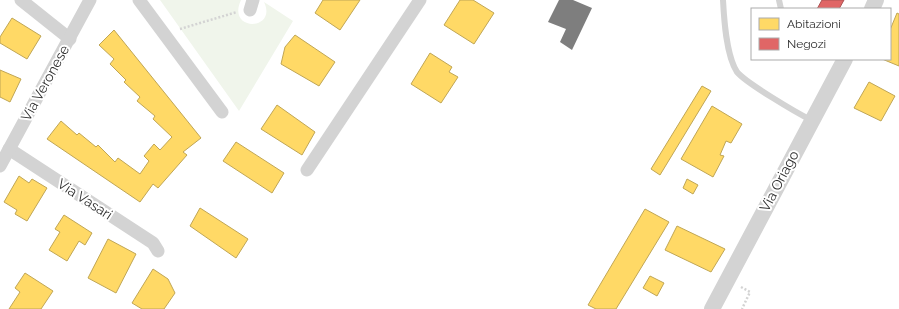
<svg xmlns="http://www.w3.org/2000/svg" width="899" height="309" viewBox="0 0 899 309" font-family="Raleway,sans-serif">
  <rect width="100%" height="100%" fill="#fff"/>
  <path fill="#f0f5eb" d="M160,0H241C226,32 278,31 264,2L293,21L239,111Z"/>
  <g fill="#ffd966" stroke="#c0a655">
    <path d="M323,0H360L340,30L315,13Z"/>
    <path d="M460,0H473L494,13L474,44L444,25Z"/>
    <path d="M897,13L899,14V66L882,59H890V30Z"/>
    <path d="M12,18L41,36L27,59L0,43V37Z"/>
    <path d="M114,30L201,138L183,152L187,155L158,188L153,184L140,202L47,139L61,121L77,135L79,133L96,147L98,145L115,162L118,158L140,174L149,161L144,156L154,144L160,150L172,137L153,119L155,116L137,101L140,97L124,82L126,80L110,64L114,59L99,45Z"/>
    <path d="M295,35L335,62L319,86L281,64L285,47Z"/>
    <path d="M430,53L452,67L449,72L458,77L441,103L411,84Z"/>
    <path d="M0,70L21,79L10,102L0,97Z"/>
    <path d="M869,82L895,96L881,121L854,108Z"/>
    <path d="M702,86L711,91L660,175L651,169Z"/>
    <path d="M277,105L315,132L302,155L261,129Z"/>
    <path d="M712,106L742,124L731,143L726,141L720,155L724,156L713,177L681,159Z"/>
    <path d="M236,142L284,173L272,193L223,161Z"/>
    <path d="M19,176L29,183L32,179L47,188L27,221L15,214L17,210L4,202Z"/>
    <path d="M687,179L698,185L693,194L683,188Z"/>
    <path d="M200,208L248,239L236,258L190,226Z"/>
    <path d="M645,209L669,222L616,309H596L588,305Z"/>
    <path d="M64,215L92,233L85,245L79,241L67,261L49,250L60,232L55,229Z"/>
    <path d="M677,226L725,249L711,272L665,250Z"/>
    <path d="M108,239L136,254L116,293L88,278Z"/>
    <path d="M153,269L168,279L175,293L164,309H142L132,303Z"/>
    <path d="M25,273L53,291L41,309H9L20,292L15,288Z"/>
    <path d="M650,276L664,283L657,296L643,288Z"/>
  </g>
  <path fill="#e06666" stroke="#ab5555" d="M822,0H844L839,9H817Z"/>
  <path fill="#7e7e7e" d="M559,0H573L592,8L572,50L560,42L566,29L548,22Z"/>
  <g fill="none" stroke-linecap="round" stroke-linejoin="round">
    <g stroke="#d3d3d3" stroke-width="2.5" stroke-dasharray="2 2" stroke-linecap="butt">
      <path d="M180,29L237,12"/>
      <path d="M741,287L750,292L742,309"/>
    </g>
    <g stroke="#d3d3d3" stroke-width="6">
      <path d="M723,0C724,19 726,55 737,72C746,83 797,113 811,120"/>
      <path d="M779,0L781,9"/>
    </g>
    <g stroke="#d3d3d3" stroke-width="13">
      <path d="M21,0L70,39"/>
      <path d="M139,0L222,112"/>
      <path d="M250,10L253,0"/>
      <path d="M9,149L153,243L158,251"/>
      <path d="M0,166L90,0"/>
      <path d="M307,170L420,0"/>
    </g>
    <g stroke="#d3d3d3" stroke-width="16">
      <path d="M872,9L876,0"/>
      <path d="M712,309L845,59"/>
    </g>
  </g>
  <g text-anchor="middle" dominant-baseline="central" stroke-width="4" stroke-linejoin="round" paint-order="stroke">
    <g font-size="14" fill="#2e2e2e" stroke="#fff">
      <text transform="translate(45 83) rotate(-61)">Via Veronese</text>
      <text transform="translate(779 181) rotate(-62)">Via Oriago</text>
      <text transform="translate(85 199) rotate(33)">Via Vasari</text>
    </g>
  </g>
  <rect x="751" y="8" width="140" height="52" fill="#ffffff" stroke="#ababab"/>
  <rect x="759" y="18" width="20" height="12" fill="#ffd966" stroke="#ababab"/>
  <text x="787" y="28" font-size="12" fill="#2e2e2e">Abitazioni</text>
  <rect x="759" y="38" width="20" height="12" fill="#e06666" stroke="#ababab"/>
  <text x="787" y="48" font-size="12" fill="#2e2e2e">Negozi</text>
</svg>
